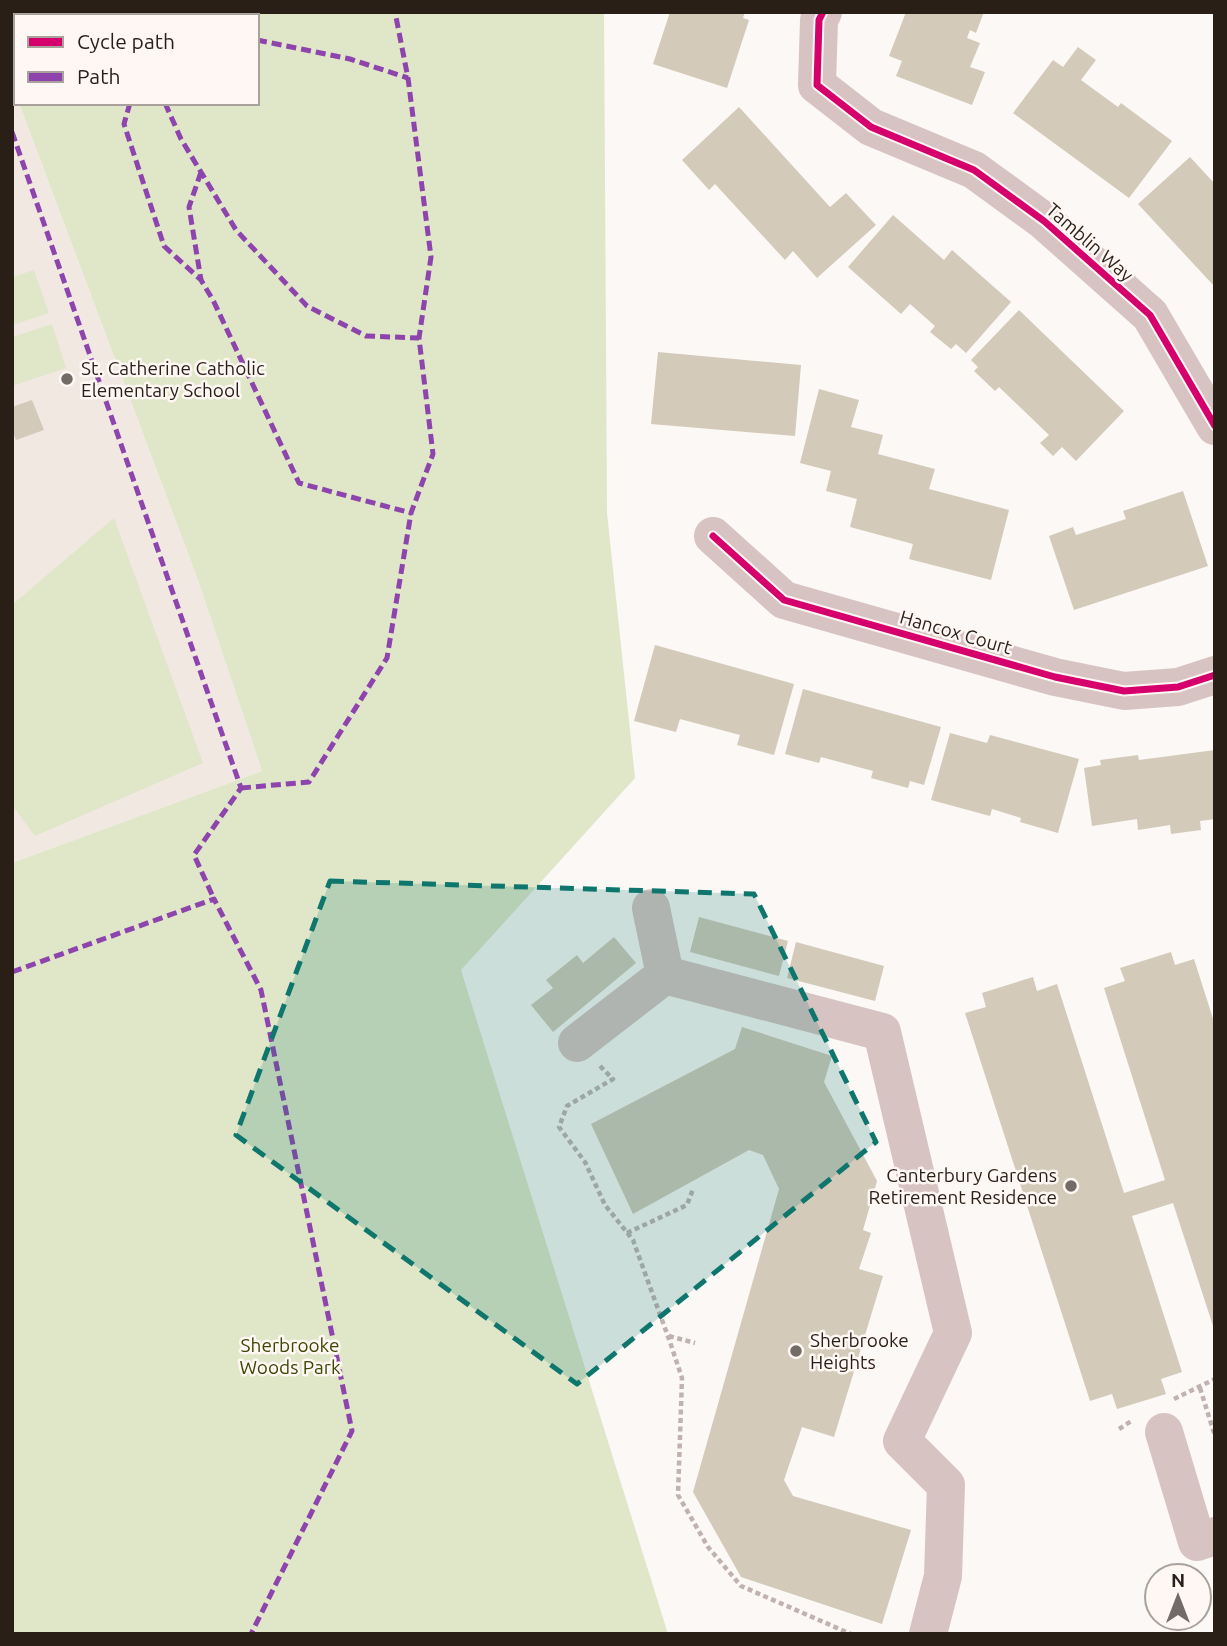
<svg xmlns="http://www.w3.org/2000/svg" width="1227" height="1646" viewBox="0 0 1227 1646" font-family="Ubuntu,sans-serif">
  <rect width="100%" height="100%" fill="#fbf8f6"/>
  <path fill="#f2e8e2" d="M12,85L16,103H19L198,580L262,771L12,863Z"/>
  <g fill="#e0e6c8">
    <path d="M12,12H604L607,513L635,778L461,970L668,1634H12V863L262,771L198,580L19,103H257V16H16V95L12,85Z"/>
    <path d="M34,270L49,313L12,325V277Z"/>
    <path d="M52,324L66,368L12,386V337Z"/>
    <path d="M114,518L203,763L35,836L12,805V605Z"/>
  </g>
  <g fill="#d3cab9">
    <path d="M670,12H745L743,18L749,20L727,88L653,64Z"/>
    <path d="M906,12H984L976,33L970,30L967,38L980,43L970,67L985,72L972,105L896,76L902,61L889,56Z"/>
    <path d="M1078,47L1096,60L1081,80L1118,107L1121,103L1172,141L1129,198L1013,113L1053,60L1063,67Z"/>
    <path d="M739,107L830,207L846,193L876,225L817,278L793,251L785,260L715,184L709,190L682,160Z"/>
    <path d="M1190,157L1215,184V287L1138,204Z"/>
    <path d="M893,215L944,260L952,250L1011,302L966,353L956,344L951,349L930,332L935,326L910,304L901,314L848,267Z"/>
    <path d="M1019,310L1124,411L1076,461L1062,447L1053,456L1040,443L1049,435L999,387L995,391L974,371L978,367L971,360Z"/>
    <path d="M658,352L801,365L795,436L651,424Z"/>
    <path d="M819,389L859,400L851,427L883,435L878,454L935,469L929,489L1009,510L991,580L909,559L913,544L850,527L857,499L826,491L831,471L800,463Z"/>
    <path d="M32,400L44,430L16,440L12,429V407Z"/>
    <path d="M1183,491L1208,566L1074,610L1049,536L1073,527L1076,535L1126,519L1123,511Z"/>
    <path d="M655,645L794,684L774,755L737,745L740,735L680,719L676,732L634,721Z"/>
    <path d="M803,689L941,727L924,785L910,781L908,788L871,778L873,771L821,757L819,763L785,754Z"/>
    <path d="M950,733L987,743L990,735L1079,759L1058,833L1020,822L1021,818L992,809L990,816L931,800Z"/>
    <path d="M1215,750V819L1200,821L1201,830L1171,834L1170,825L1138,830L1137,819L1092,826L1084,768L1101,765L1100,760L1138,755L1139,760Z"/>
    <path d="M699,917L788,941L779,976L690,952Z"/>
    <path d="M614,937L636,963L553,1032L531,1005L553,988L546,980L577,955L583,963Z"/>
    <path d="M796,942L884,966L875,1001L787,978Z"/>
    <path d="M1171,952L1175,965L1194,959L1215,1025V1332L1173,1203L1132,1216L1182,1372L1161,1379L1166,1394L1117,1409L1112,1394L1090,1401L965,1013L986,1007L982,993L1033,977L1037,991L1057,984L1124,1193L1165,1180L1104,988L1125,981L1120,968Z"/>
    <path d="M742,1027L832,1056L824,1082L877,1181L863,1230L871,1233L859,1269L883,1276L834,1437L802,1427L784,1480L793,1496L911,1530L882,1624L741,1577L693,1492L779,1189L763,1155L749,1150L633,1214L591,1124L735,1049Z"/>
  </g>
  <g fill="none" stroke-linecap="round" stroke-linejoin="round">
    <g stroke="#c0b2b1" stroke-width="4.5" stroke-dasharray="5 3.5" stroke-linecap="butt">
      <path d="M600,1066L613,1079L567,1106L559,1127L585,1162L605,1205L633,1240L670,1342L682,1378L678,1495L708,1547L741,1586L851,1634"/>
      <path d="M627,1233L687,1205L693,1189"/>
      <path d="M669,1336L695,1343"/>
      <path d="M1200,1388L1215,1436"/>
      <path d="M1174,1399L1215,1379"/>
      <path d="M1119,1429L1133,1420"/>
    </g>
    <g stroke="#d7c3c2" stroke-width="38">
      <path d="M823,12L819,20L817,85L871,127L974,170L1044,221L1150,315L1215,426"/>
      <path d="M713,536L784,600L1055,677L1124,691L1178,687L1215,675"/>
      <path d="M665,975L882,1032L953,1333L902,1441L946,1485L943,1576L928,1634"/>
      <path d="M577,1043L665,975L651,908"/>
      <path d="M1164,1432L1197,1542L1215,1536"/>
    </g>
    <g stroke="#8e44ad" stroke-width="5" stroke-dasharray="10 5" stroke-linecap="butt">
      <path d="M131,12L132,16"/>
      <path d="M257,40L350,59L408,78"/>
      <path d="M130,103L124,124L164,246L201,280L213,300L299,483L411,513L433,454L419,338L431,257L408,78L395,12"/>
      <path d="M165,103L181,139L236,230L307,306L366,336L419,338"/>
      <path d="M12,132L241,788L194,855L214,899"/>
      <path d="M201,172L189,207L201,280"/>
      <path d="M241,788L309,782L387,658L411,513"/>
      <path d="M12,972L214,899L261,990L352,1431L251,1634"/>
    </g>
    <g stroke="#fef7f3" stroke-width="11">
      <g id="cycleway">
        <path d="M823,12L819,20L817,85L871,127L974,170L1044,221L1150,315L1215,426"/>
        <path d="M713,536L784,600L1055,677L1124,691L1178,687L1215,675"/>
      </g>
    </g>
    <use href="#cycleway" stroke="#d6006c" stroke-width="7"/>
  </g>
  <path fill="#0f766e" fill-opacity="0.2" stroke="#0f766e" stroke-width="5" stroke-dasharray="14 9" stroke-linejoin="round" d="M330,881L754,894L876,1142L577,1384L236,1135Z"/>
  <g fill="#736b65" stroke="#fef7f3" stroke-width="2.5">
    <circle cx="67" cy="379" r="7"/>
    <circle cx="1071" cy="1186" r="7"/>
    <circle cx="796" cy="1351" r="7"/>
  </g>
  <g text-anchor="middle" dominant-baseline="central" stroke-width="5" stroke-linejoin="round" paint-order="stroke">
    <g font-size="19" fill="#2a1f17" stroke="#fef7f3">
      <text transform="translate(1090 242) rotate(41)">Tamblin Way</text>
      <text transform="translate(956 632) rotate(16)">Hancox Court</text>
    </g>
    <g font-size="19" fill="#2a1f17" stroke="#fef7f3" text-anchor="start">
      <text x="81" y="368">St. Catherine Catholic<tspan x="81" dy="22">Elementary School</tspan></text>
      <text x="1057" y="1175" text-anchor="end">Canterbury Gardens<tspan x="1057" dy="22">Retirement Residence</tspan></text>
      <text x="810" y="1340">Sherbrooke<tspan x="810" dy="22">Heights</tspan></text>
    </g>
    <g font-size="19" fill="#3c4805" stroke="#fef7f3">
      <text x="290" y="1345">Sherbrooke<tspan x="290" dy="22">Woods Park</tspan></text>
    </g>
  </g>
  <rect width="1227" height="1646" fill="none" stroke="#2a1f17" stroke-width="28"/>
  <rect x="14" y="14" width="245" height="91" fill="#fef7f3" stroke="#a9a19b" stroke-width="2"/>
  <rect x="28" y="37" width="35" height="10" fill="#d6006c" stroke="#a9a19b" stroke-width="2"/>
  <text x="77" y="49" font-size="21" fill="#2a1f17">Cycle path</text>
  <rect x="28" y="72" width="35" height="10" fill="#8e44ad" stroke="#a9a19b" stroke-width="2"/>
  <text x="77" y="84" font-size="21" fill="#2a1f17">Path</text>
  <g transform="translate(1178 1597)"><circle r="33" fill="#fef7f3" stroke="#a9a19b" stroke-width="2"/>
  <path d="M0-5L12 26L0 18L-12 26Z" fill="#736b65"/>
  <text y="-10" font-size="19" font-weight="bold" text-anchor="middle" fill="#2a1f17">N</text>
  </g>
</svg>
